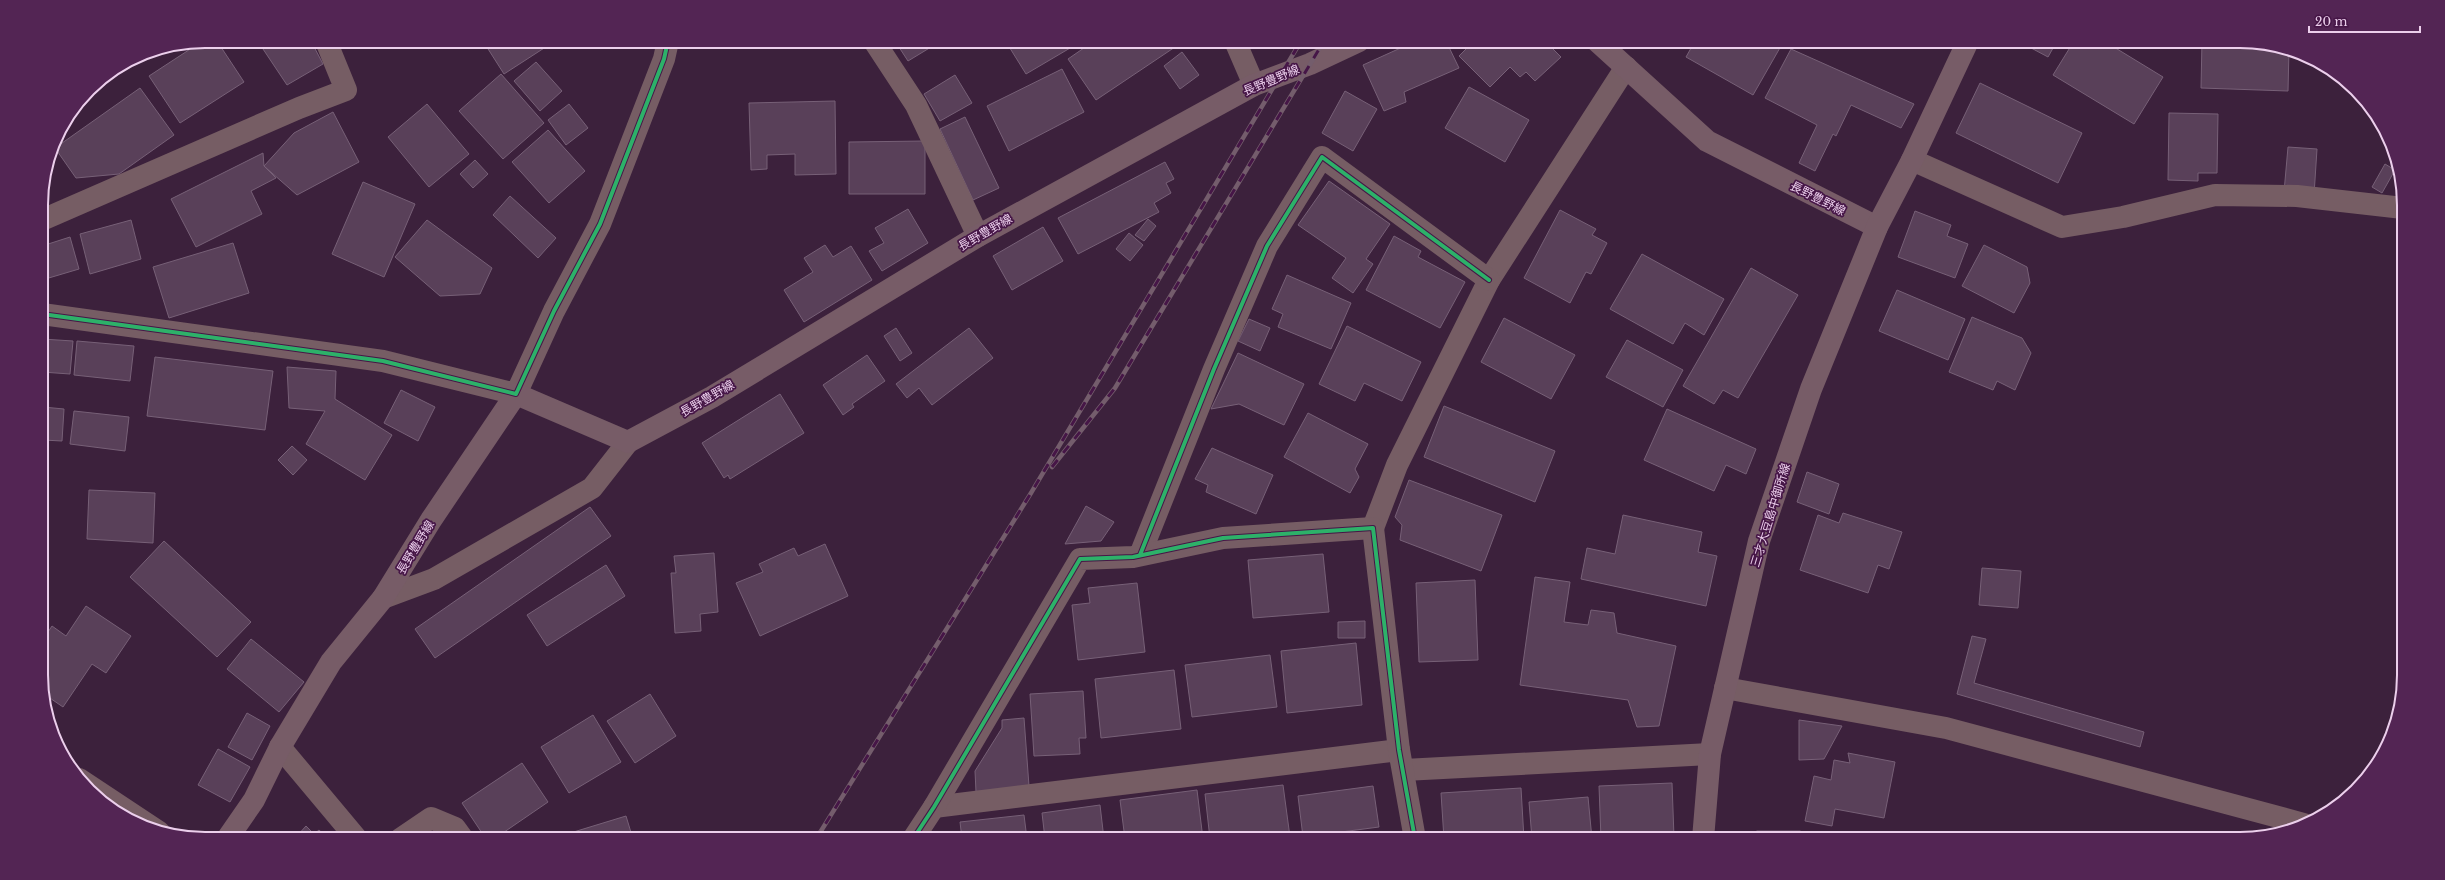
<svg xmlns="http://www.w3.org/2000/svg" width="2445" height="880" viewBox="0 0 2445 880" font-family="'Libre Baskerville','Noto Sans JP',serif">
  <rect width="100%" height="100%" fill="#3c213c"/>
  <g fill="#594059" stroke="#776077">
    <path d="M217,41L244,82L180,123L149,76L201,42Z"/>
    <path d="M263,41H311L323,64L287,85L259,43Z"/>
    <path d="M483,41H555L504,74Z"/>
    <path d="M895,41H941L908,61Z"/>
    <path d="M1015,41H1082L1026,74L1008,45Z"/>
    <path d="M1094,41H1179L1181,43L1096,100L1068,59Z"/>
    <path d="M1416,41H1446L1459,68L1404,92L1406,102L1384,111L1363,65Z"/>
    <path d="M1474,41H1545L1561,57L1535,81L1526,72L1520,77L1510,67L1490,87L1459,56Z"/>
    <path d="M1695,41H1772L1781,46L1753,95L1686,57Z"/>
    <path d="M2018,41H2057L2048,57Z"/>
    <path d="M2074,41H2104L2163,77L2134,124L2053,75Z"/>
    <path d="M2202,41H2240L2289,49L2288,91L2201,88Z"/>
    <path d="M1791,49L1914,104L1901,128L1851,105L1836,136L1833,134L1815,171L1799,163L1817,125L1765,98Z"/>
    <path d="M1182,52L1199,75L1180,89L1164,66Z"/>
    <path d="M536,62L562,91L540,111L514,81Z"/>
    <path d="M1062,69L1084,112L1009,151L987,106Z"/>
    <path d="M501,74L544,123L503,159L459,111Z"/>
    <path d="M955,75L972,103L940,121L924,94Z"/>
    <path d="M1980,83L2082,133L2058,183L1956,133Z"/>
    <path d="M1469,87L1529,120L1505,162L1445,128Z"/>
    <path d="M140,88L174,135L119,174L76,178L55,148Z"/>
    <path d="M1345,91L1377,109L1353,151L1322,133Z"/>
    <path d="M835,101L836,174L795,175V154L767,155V169L751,170L749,103Z"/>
    <path d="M427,104L469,154L429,187L388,137Z"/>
    <path d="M569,104L588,128L566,145L548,120Z"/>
    <path d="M333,112L359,162L297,195L264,166L294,133Z"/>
    <path d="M2169,113L2218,114L2217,173H2198V181L2168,180Z"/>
    <path d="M965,117L999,188L973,200L940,129Z"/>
    <path d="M548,130L585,171L549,203L512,162Z"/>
    <path d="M925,141V194H849V142Z"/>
    <path d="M2288,147L2317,149L2314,195L2284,192Z"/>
    <path d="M263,153L264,166L276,178L251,191L262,214L196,247L171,199Z"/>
    <path d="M475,160L488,174L473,188L460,174Z"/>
    <path d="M1165,162L1174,179L1166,183L1171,193L1154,203L1159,212L1078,254L1058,218Z"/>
    <path d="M2385,164L2395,170L2382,193L2372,187Z"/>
    <path d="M1329,181L1390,224L1366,259L1373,264L1353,293L1332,278L1346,258L1298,225Z"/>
    <path d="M363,182L415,204L384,277L332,254Z"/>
    <path d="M510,196L556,238L538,258L493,215Z"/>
    <path d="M908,209L928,243L882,271L869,251L884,243L875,228Z"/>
    <path d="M1560,210L1596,229L1592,235L1607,243L1591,274L1586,272L1570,303L1524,278Z"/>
    <path d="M1915,211L1951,225L1947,236L1968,244L1955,278L1898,257Z"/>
    <path d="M1148,219L1156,226L1144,241L1135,235Z"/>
    <path d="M131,220L141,259L90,274L80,234Z"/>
    <path d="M427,220L492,268L480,294L440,296L395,257Z"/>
    <path d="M1043,227L1063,261L1012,290L993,256Z"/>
    <path d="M1129,233L1143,245L1130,261L1116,249Z"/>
    <path d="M1394,236L1421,251L1418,257L1465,282L1440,328L1366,290Z"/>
    <path d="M70,237L79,269L42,280V246Z"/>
    <path d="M233,243L249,293L169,318L153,267Z"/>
    <path d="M825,245L833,257L851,246L872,280L804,322L784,290L813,272L804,258Z"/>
    <path d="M1984,245L2027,267L2030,283L2014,313L1962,286Z"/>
    <path d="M1642,254L1724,299L1704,335L1685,323L1673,344L1610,309Z"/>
    <path d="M1751,268L1798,295L1738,398L1723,390L1714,404L1683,386Z"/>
    <path d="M1287,275L1351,303L1331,349L1278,327L1283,314L1272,309Z"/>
    <path d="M1897,290L1965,319L1948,360L1879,331Z"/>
    <path d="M1972,317L2022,338L2031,353L2015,390L1997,381L1993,390L1949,372Z"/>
    <path d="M1504,318L1575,355L1551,399L1481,362Z"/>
    <path d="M1249,319L1270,328L1260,351L1238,341Z"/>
    <path d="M1347,326L1421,362L1402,401L1364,383L1355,401L1319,384Z"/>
    <path d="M896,328L912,353L900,361L884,336Z"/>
    <path d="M969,328L993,358L932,405L919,388L907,398L896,384Z"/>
    <path d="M42,339L73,341L70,374L42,372Z"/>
    <path d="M1627,340L1683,370L1663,407L1606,377Z"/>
    <path d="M77,341L134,346L130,381L74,375Z"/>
    <path d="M1238,353L1304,384L1284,425L1239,404L1211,409Z"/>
    <path d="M867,355L885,381L852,404L854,407L843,415L823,385Z"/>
    <path d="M155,357L273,371L265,430L147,416Z"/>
    <path d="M287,367L336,371L335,399L392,435L365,480L306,444L325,411L289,408Z"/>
    <path d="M401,390L435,407L418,441L384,423Z"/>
    <path d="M780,394L804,433L730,479L728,475L724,478L702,443Z"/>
    <path d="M1444,406L1555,451L1535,502L1424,457Z"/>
    <path d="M43,407L64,409L62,441L43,440Z"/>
    <path d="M1667,409L1756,449L1746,474L1726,465L1714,491L1644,460Z"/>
    <path d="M74,411L129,417L125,451L70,444Z"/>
    <path d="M1308,413L1368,444L1355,469L1359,477L1350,493L1284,457Z"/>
    <path d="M292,446L307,460L293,475L278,460Z"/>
    <path d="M1212,448L1273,475L1256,514L1206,492L1208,485L1195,479Z"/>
    <path d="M1807,472L1839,484L1829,514L1797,502Z"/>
    <path d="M43,474H48L43,517Z"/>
    <path d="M1409,480L1502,515L1481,571L1400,540L1402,525L1395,517Z"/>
    <path d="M89,490L155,493L153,543L87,539Z"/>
    <path d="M1086,506L1114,522L1101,541L1065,544Z"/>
    <path d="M590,507L611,536L435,658L415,629Z"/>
    <path d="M1843,513L1902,532L1889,569L1878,565L1868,593L1800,570L1818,515L1839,523Z"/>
    <path d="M1623,515L1702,532L1698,552L1717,556L1706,606L1581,579L1587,548L1615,554Z"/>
    <path d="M164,541L251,622L217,657L130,577Z"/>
    <path d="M825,544L848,596L760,636L736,583L763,572L759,564L794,548L798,556Z"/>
    <path d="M714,553L718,612L700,614L701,631L675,633L671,573H676L674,556Z"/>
    <path d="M1323,554L1329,612L1253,618L1248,560Z"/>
    <path d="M606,565L625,596L547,646L527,615Z"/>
    <path d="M1982,568L2021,571L2018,608L1979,605Z"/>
    <path d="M1535,577L1570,582L1564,622L1588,625L1591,610L1614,613L1617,633L1676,646L1659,726L1637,727L1628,700L1520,685Z"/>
    <path d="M1475,580L1478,660L1419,662L1416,583Z"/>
    <path d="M1137,583L1145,652L1078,660L1072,605L1090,603L1088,588Z"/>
    <path d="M86,606L131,636L106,673L92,664L63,707L44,694V638L52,626L66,636Z"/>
    <path d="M1365,621V638H1338V622Z"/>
    <path d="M1972,636L1986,639L1974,683L2144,732L2140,747L1957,694Z"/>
    <path d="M251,639L304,682L279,712L227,669Z"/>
    <path d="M1356,643L1362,705L1287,713L1281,651Z"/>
    <path d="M1270,655L1277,707L1192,717L1185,665Z"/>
    <path d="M1174,670L1181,729L1101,738L1095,679Z"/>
    <path d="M1083,691L1086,738H1079L1080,754L1034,756L1030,694Z"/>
    <path d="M650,694L676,736L635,763L607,721Z"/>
    <path d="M247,713L270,726L252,760L228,747Z"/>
    <path d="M593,715L621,762L569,793L541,747Z"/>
    <path d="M1024,718L1029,786L976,792L975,771L1002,728V720Z"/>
    <path d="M1799,720L1842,726L1824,759L1799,760Z"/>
    <path d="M218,749L250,767L230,802L198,785Z"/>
    <path d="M1848,753L1895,762L1884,818L1835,809L1832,826L1805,821L1814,776L1831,780L1834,760L1850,763Z"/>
    <path d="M522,763L548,802L494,839H486L462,803Z"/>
    <path d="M1672,783L1674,837L1601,839L1599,786Z"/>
    <path d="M1283,785L1290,837L1210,839L1205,794Z"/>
    <path d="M1373,786L1379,827L1303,837L1298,796Z"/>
    <path d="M1521,788L1524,839H1444L1441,793Z"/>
    <path d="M1197,790L1203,839H1125L1120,800Z"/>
    <path d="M1588,797L1592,839H1532L1529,802Z"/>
    <path d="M1100,805L1104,839H1045L1042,813Z"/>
    <path d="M1024,815L1027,839H962L960,822Z"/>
    <path d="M626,816L633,839H569L567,834Z"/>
    <path d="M306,826L314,834L319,830L329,839H300L297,836Z"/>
    <rect x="1757" y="831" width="43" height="8"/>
  </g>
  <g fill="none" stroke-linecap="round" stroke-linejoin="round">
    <g stroke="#765d64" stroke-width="22">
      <path d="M874,41L916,105L978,236"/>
      <path d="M1235,41L1254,85"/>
      <path d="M1912,160L2062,227L2123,217L2215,195L2297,196L2403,208"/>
      <path d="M42,220L299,108L346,90L326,41"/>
      <path d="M42,314L383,361L516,394L554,311L600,224L664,59L668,41"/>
      <path d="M1373,528L1397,465L1489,280L1626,67"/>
      <path d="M1140,555L1214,369L1267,246L1322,157L1489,280"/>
      <path d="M383,598L434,579L592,488L628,442"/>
      <path d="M1725,688L1946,728L2304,824"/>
      <path d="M280,747L357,839"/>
      <path d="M1404,770L1710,754"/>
      <path d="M79,779L159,832"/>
      <path d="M934,807L1399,750"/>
      <path d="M400,839L431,818L455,828L463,839"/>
      <path d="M913,839L934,807L1080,559L1133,557L1223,538L1373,528L1399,750L1415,839"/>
    </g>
    <g stroke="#775c67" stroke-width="22">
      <path d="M1597,41L1707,141L1877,227"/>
      <path d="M227,839L254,800L280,747L331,662L383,598L431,520L516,394L628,442L712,397L978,236L1254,85L1310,64L1359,41"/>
      <path d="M1703,839L1710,754L1759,541L1811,389L1877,227L1912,160L1968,41"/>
    </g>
    <g stroke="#745d6c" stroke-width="4.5">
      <g id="rail">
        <path d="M1052,467L1115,388L1324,41"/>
        <path d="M816,839L1031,493L1301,41"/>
      </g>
    </g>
    <use href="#rail" stroke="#461647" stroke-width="3" stroke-dasharray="9" stroke-linecap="butt"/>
    <g stroke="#461647" stroke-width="6">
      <g id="cycleway">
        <path d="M42,314L383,361L516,394L554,311L600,224L664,59L668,41"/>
        <path d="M1140,555L1214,369L1267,246L1322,157L1489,280"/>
        <path d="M913,839L934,807L1080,559L1133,557L1223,538L1373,528L1399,750L1415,839"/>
      </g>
    </g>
    <use href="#cycleway" stroke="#2db169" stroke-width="4"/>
  </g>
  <g text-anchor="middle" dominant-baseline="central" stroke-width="3.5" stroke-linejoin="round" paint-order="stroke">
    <g font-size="12" fill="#eccfec" stroke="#461647">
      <text transform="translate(1271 80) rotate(-23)">長野豊野線</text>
      <text transform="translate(1818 198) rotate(27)">長野豊野線</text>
      <text transform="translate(985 232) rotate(-30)">長野豊野線</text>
      <text transform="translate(707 398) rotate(-30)">長野豊野線</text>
      <text transform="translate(1770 515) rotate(-73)">三才大豆島中御所線</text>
      <text transform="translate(415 547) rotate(-59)">長野豊野線</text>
    </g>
  </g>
  <path d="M0 0H2445V880H0ZM205 48H2240A157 157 0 0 1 2397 205V675A157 157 0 0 1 2240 832H205A157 157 0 0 1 48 675V205A157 157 0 0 1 205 48Z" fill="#532554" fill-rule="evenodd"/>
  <path fill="none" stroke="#eccfec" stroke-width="2" d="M205 48H2240A157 157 0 0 1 2397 205V675A157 157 0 0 1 2240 832H205A157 157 0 0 1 48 675V205A157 157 0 0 1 205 48Z"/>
  <path d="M2309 26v6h111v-6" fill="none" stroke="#eccfec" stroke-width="2"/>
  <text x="2315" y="26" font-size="12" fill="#eccfec" stroke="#461647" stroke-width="3" paint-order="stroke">20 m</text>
</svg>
